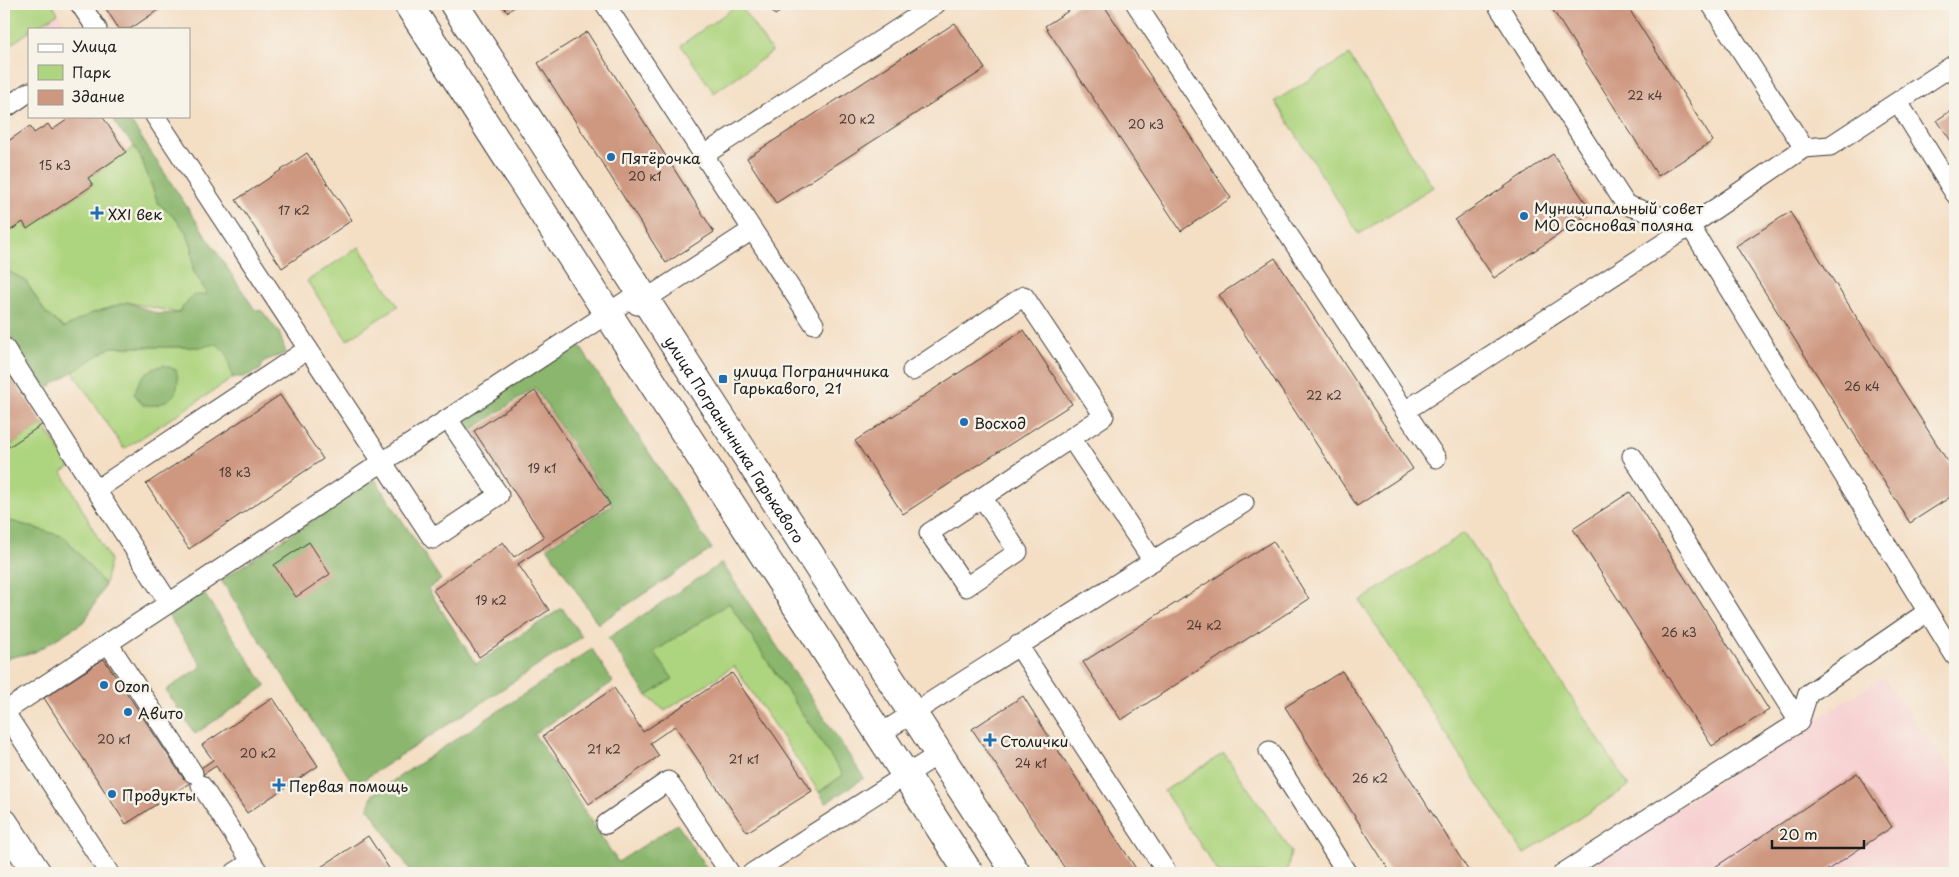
<svg xmlns="http://www.w3.org/2000/svg" width="1959" height="877" viewBox="0 0 1959 877" font-family="'Playpen Sans',sans-serif">
  <rect width="100%" height="100%" fill="#f7f3e8"/>
  <filter id="ink" filterUnits="userSpaceOnUse"><feTurbulence type="fractalNoise" baseFrequency=".02" numOctaves="2"/><feDisplacementMap in="SourceGraphic" scale="10" xChannelSelector="R" yChannelSelector="G"/><feConvolveMatrix kernelMatrix="1 2 1 2 8 2 1 2 1" color-interpolation-filters="sRGB"/></filter>
  <filter id="wash" filterUnits="userSpaceOnUse"><feTurbulence type="fractalNoise" baseFrequency=".0096" numOctaves="4" result="noise"/><feDisplacementMap in="SourceGraphic" scale="20" xChannelSelector="R" yChannelSelector="G"/><feGaussianBlur stdDeviation="1.12" result="paint"/><feColorMatrix in="noise" values="0 0 0 0 0 0 0 0 0 0 0 0 0 0 0 0 0 1.4 0 .05"/><feComposite in="paint" operator="in"/></filter>
  <g filter="url(#wash)">
    <rect width="100%" height="100%" fill="#f4dec4"/>
    <g fill="#f7cfd0">
      <path d="M58,13L69,29H34Z"/>
      <path d="M1883,677L1955,775V873H1575Z"/>
    </g>
    <g fill="#add47e" stroke="#64784d">
      <path d="M4,4H52L58,13L34,29H29V32L4,49Z"/>
      <path d="M739,4L772,52L714,93L681,45Z"/>
      <path d="M1349,55L1433,187L1359,234L1275,101Z"/>
      <path d="M134,147L142,160L158,203L176,219L186,232L192,247L193,270L208,295L192,296L178,313L127,302L90,314L64,328L46,313L25,280L4,269V235L23,222L28,229L93,185L88,178Z"/>
      <path d="M359,247L398,306L347,340L307,281Z"/>
      <path d="M255,310L281,347L124,449L73,372L111,347H200Z"/>
      <path d="M43,424L70,467L62,472L110,560L105,585L65,537L4,519V450Z"/>
      <path d="M1464,533L1629,786L1524,854L1360,601Z"/>
      <path d="M729,603L843,775L819,792L734,666L665,711L647,696L672,679L654,652Z"/>
      <path d="M1224,753L1291,851L1287,873H1219L1164,791Z"/>
    </g>
    <g fill="#8ab66d" stroke="#536944">
      <path d="M112,116H127L255,310L262,311L279,332L286,353L264,361L260,370L243,377H232L227,354L217,344L200,347H111L46,389L4,326V269L25,280L46,313L64,328L90,314L127,302L158,314L178,313L192,296L207,294L193,270L192,247L186,232L176,219L158,203L142,160L131,141L120,131Z"/>
      <path d="M577,342L712,549L598,624L547,547L612,505L535,388L467,433L459,420Z"/>
      <path d="M164,365L176,370C181,386 176,399 159,404C154,406 147,405 143,405L134,394C141,375 145,371 164,365Z"/>
      <path d="M375,479L441,580L428,589L476,664L562,608L582,637L363,780H351L221,580Z"/>
      <path d="M4,519L65,537L105,585L85,621L35,652L4,659Z"/>
      <path d="M722,563L864,778L826,803L819,792L843,775L729,603L654,652L673,679L647,696L608,638Z"/>
      <path d="M203,592L266,686L195,734L166,690L202,666L168,615Z"/>
      <path d="M592,649L613,682L534,734L618,862L677,824L710,873H412L368,807L373,794Z"/>
    </g>
    <g id="blocks">
      <g fill="#ce9780">
        <path d="M103,4H167L130,29H119Z"/>
        <path d="M502,4H519L507,12Z"/>
        <path d="M767,4H792L775,15Z"/>
        <path d="M1079,4H1103L1231,198L1181,231L1045,26Z"/>
        <path d="M1549,4H1626L1713,141L1658,176Z"/>
        <path d="M955,23L985,69L776,203L747,158Z"/>
        <path d="M587,32L714,232L666,263L538,63Z"/>
        <path d="M1955,108V147L1937,120Z"/>
        <path d="M64,116H102L126,152L88,178L93,185L27,229L23,222L4,235V144L30,126L34,133L48,124L52,130L67,120Z"/>
        <path d="M307,153L352,220L282,268L236,200Z"/>
        <path d="M1553,154L1592,212L1494,278L1455,220Z"/>
        <path d="M1790,212L1955,473V494L1910,523L1736,246Z"/>
        <path d="M1275,258L1413,469L1357,506L1219,295Z"/>
        <path d="M1024,330L1072,404L903,514L855,441Z"/>
        <path d="M4,366L43,424L4,450Z"/>
        <path d="M535,391L610,504L518,564L549,610L479,657L433,590L503,542L514,557L544,537L474,431Z"/>
        <path d="M280,395L323,459L189,549L146,484Z"/>
        <path d="M1630,492L1769,710L1712,746L1573,529Z"/>
        <path d="M1273,541L1309,599L1121,720L1083,662Z"/>
        <path d="M309,542L330,574L296,597L274,565Z"/>
        <path d="M104,659L184,779L213,760L202,745L273,698L318,766L247,813L216,766L126,824L44,698Z"/>
        <path d="M1342,671L1470,873H1391L1285,707Z"/>
        <path d="M732,673L812,791L747,832L675,726L650,743L659,756L589,804L543,736L614,688L643,732Z"/>
        <path d="M1023,696L1040,723L1139,873H1068L972,729Z"/>
        <path d="M1857,773L1892,827L1823,873H1706Z"/>
        <path d="M368,836L392,873H312Z"/>
      </g>
    </g>
  </g>
  <g filter="url(#ink)">
    <use href="#blocks" fill-opacity="0" stroke="#3c3935" stroke-width="1"/>
    <g fill="none" stroke-linecap="round" stroke-linejoin="round">
      <g stroke="#3c3935" stroke-width="21">
        <g id="lane">
          <path d="M80,4L97,29"/>
          <path d="M605,4L814,324"/>
          <path d="M1136,4L1436,458"/>
          <path d="M1497,4L1626,205L1690,226L1955,656"/>
          <path d="M1711,4L1804,148"/>
          <path d="M1898,102L1955,194"/>
          <path d="M4,109L29,92"/>
          <path d="M155,116L433,539L499,495L448,419"/>
          <path d="M704,155L936,4"/>
          <path d="M637,305L752,230"/>
          <path d="M4,347L169,603"/>
          <path d="M912,371L1024,296L1104,416L1071,438L1153,561"/>
          <path d="M1405,411L1690,226L1804,148L1830,146L1955,64"/>
          <path d="M1632,456L1799,722"/>
          <path d="M96,490L308,349"/>
          <path d="M982,497L1018,552L966,587L929,533L1071,438"/>
          <path d="M108,643L193,773"/>
          <path d="M1018,645L1167,873"/>
          <path d="M4,711L109,873"/>
          <path d="M4,712L640,292"/>
          <path d="M880,734L1244,503"/>
          <path d="M1269,751L1347,873"/>
          <path d="M201,785L259,873"/>
          <path d="M606,824L668,781L730,873"/>
          <path d="M234,873L251,862"/>
          <path d="M752,873L939,754"/>
          <path d="M1563,873L1799,722L1808,694L1927,612"/>
        </g>
      </g>
      <g stroke="#3c3935" stroke-width="30">
        <path id="street" d="M4,823L37,873"/>
      </g>
      <g stroke="#3c3935" stroke-width="30">
        <g id="secondary">
          <path d="M408,4L969,873"/>
          <path id="s1" d="M454,4L1016,873"/>
        </g>
      </g>
      <use href="#lane" stroke="#fff" stroke-width="19"/>
      <use href="#street" stroke="#fff" stroke-width="28"/>
      <use href="#secondary" stroke="#fff" stroke-width="28"/>
    </g>
  </g>
  <g fill="#1f6fb2" stroke="#f7f3e8" stroke-width="2">
    <circle cx="611" cy="157" r="5"/>
    <path d="M94.5 205.5h5v5h5v5h-5v5h-5v-5h-5v-5h5z"/>
    <circle cx="1524" cy="216" r="5"/>
    <rect x="718" y="374" width="10" height="10" rx="2.5"/>
    <circle cx="964" cy="422" r="5"/>
    <circle cx="104" cy="685" r="5"/>
    <circle cx="128" cy="712" r="5"/>
    <path d="M987.5 732.5h5v5h5v5h-5v5h-5v-5h-5v-5h5z"/>
    <path d="M276.5 777.5h5v5h5v5h-5v5h-5v-5h-5v-5h5z"/>
    <circle cx="112" cy="794" r="5"/>
  </g>
  <g text-anchor="middle" dominant-baseline="central" stroke-width="5" stroke-linejoin="round" paint-order="stroke">
    <g font-size="12" fill="#483b35">
      <text x="1645" y="95">22 к4</text>
      <text x="857" y="119">20 к2</text>
      <text x="1146" y="124">20 к3</text>
      <text x="55" y="165">15 к3</text>
      <text x="645" y="176">20 к1</text>
      <text x="294" y="210">17 к2</text>
      <text x="1862" y="386">26 к4</text>
      <text x="1324" y="395">22 к2</text>
      <text x="542" y="468">19 к1</text>
      <text x="235" y="472">18 к3</text>
      <text x="491" y="600">19 к2</text>
      <text x="1204" y="625">24 к2</text>
      <text x="1679" y="632">26 к3</text>
      <text x="114" y="739">20 к1</text>
      <text x="604" y="749">21 к2</text>
      <text x="258" y="753">20 к2</text>
      <text x="744" y="759">21 к1</text>
      <text x="1031" y="763">24 к1</text>
      <text x="1370" y="778">26 к2</text>
    </g>
    <g font-size="15" fill="#1c1c1c" stroke="#f7f3e8" text-anchor="start">
      <text x="621" y="157">Пятёрочка</text>
      <text x="1534" y="207">Муниципальный совет<tspan x="1534" dy="17">МО Сосновая поляна</tspan></text>
      <text x="108" y="213">XXI век</text>
      <text x="733" y="370">улица Пограничника<tspan x="733" dy="17">Гарькавого, 21</tspan></text>
      <text x="974" y="422">Восход</text>
      <text x="114" y="685">Ozon</text>
      <text x="138" y="712">Авито</text>
      <text x="1000" y="740">Столички</text>
      <text x="289" y="785">Первая помощь</text>
      <text x="122" y="794">Продукты</text>
    </g>
    <g font-size="15" fill="#1c1c1c" stroke="#f7f3e8">
      <text stroke="none"><textPath href="#s1" startOffset="518">улица Пограничника Гарькавого</textPath></text>
    </g>
  </g>
  <rect width="1959" height="877" fill="none" stroke="#f7f3e8" stroke-width="20"/>
  <rect x="28" y="28" width="162" height="90" fill="#f7f3e8" stroke="#9f9d96"/>
  <rect x="38" y="44" width="25" height="8" fill="#ffffff" stroke="#9f9d96"/>
  <text x="72" y="52" font-size="15" fill="#1c1c1c">Улица</text>
  <rect x="38" y="65" width="25" height="15" fill="#add47e" stroke="#9f9d96"/>
  <text x="72" y="78" font-size="15" fill="#1c1c1c">Парк</text>
  <rect x="38" y="90" width="25" height="15" fill="#ce9780" stroke="#9f9d96"/>
  <text x="72" y="102" font-size="15" fill="#1c1c1c">Здание</text>
  <path d="M1772 840v8h92v-8" fill="none" stroke="#1c1c1c" stroke-width="2.5"/>
  <text x="1779" y="840" font-size="15" fill="#1c1c1c" stroke="#f7f3e8" stroke-width="4" paint-order="stroke">20 m</text>
</svg>
